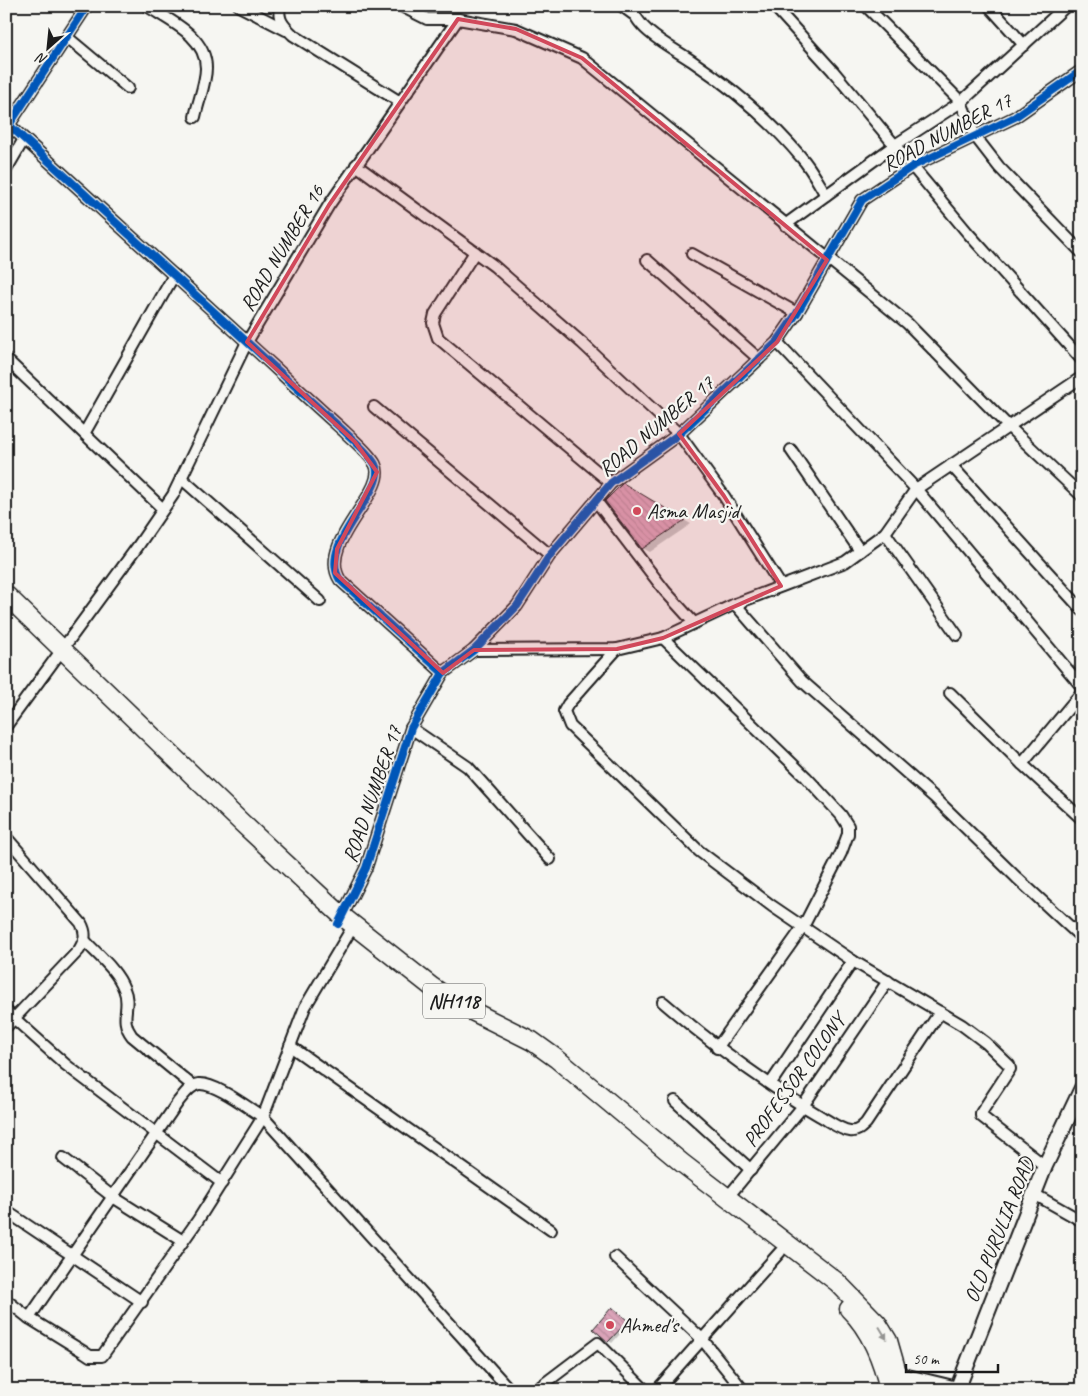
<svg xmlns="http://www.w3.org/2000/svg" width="1088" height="1396" viewBox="0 0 1088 1396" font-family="Caveat,sans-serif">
  <defs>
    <pattern id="building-back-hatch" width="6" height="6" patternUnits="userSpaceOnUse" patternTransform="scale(1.25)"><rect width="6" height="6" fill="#daa3b8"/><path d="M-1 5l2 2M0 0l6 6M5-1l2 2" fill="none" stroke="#ba8c9e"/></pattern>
  </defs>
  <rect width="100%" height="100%" fill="#f6f6f2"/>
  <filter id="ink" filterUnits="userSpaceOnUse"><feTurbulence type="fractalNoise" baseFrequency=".02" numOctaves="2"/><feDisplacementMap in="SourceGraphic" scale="10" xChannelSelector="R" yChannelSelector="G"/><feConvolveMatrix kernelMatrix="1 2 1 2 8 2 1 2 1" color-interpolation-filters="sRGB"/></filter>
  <g filter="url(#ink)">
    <g fill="#0003">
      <path d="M623,485L691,524L650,552L642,548Z"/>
      <path d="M615,1310L630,1323L612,1343L609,1341Z"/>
    </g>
    <g fill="url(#building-back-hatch)" stroke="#1c1c1c">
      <path d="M623,483L685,520L642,549L605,501Z"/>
      <path d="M612,1307L628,1321L608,1342L593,1329Z"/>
    </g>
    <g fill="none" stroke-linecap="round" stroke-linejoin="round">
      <g stroke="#1c1c1c" stroke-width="14">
        <g id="minor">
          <path d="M87,6L9,125C100,208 192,291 283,375C303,394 323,412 344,431C354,441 368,452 375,464C390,491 316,542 340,580L443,673"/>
          <path d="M147,6C170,21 206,36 206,68C206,83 198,102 195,117"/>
          <path d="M239,6L286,30"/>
          <path d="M280,6C277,20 284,26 293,35L400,102"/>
          <path d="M401,6L427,19H458L516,29L582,58L907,323L1008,426L1082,496"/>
          <path d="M622,6L633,14"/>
          <path d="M633,6C633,29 675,49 692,61C732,88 770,120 801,157C811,168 818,182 826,195"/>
          <path d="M774,6L833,71L967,232L1082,360"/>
          <path d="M866,6L961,102L975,136L999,167L1082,253"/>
          <path d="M989,6L1024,45"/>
          <path d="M67,37L128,88"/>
          <path d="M356,165L494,266L582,343L679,434L724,496L781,586"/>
          <path d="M6,170L24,139"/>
          <path d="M785,225L895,145L961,102L1066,6"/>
          <path d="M475,252L435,314L433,323L438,338L611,483"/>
          <path d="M692,254L797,313"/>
          <path d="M647,260L759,359"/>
          <path d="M777,342L916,489L1082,687"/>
          <path d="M6,359L163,509"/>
          <path d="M374,407L550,555"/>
          <path d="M85,432L174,275"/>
          <path d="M791,450L860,551"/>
          <path d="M951,465L1082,610"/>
          <path d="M181,478L320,601"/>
          <path d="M596,501L665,591L694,623"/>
          <path d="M885,533L957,635"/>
          <path d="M735,604L802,681L934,797L1017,878L1082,938"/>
          <path d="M663,638L806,777L841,815L848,826V834L841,853L803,927L717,1048"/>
          <path d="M617,649L568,704L564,711L570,726L699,851L772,906L853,961L962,1025L986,1043L1009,1065L1010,1069L981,1113V1116L1045,1166"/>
          <path d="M474,650L617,649L663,638L735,604L845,562L885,533L916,489L1082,377"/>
          <path d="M1082,692L1022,764L1082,819"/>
          <path d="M950,693L1022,764"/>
          <path d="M6,726L138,546L173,495L247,342L329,205L458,19"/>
          <path d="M411,728L468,767L550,859"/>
          <path d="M6,837L81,923C87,934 85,940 79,950L6,1027"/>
          <path d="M341,918L366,868L411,728L443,673L474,650L517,606L550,555L611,483L679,434L777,342L797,313L862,200L913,166L1015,117L1082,70"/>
          <path d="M85,941C98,955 117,970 124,989C132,1007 118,1018 132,1036L193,1086"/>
          <path d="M663,1002C712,1044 764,1083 820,1116C829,1121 840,1130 850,1131C857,1132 861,1128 866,1123L940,1012"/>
          <path d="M6,1011L66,1065L222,1183"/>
          <path d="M290,1046L551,1230"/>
          <path d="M771,1083L853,961"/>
          <path d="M675,1101L751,1170"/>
          <path d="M63,1158L113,1197L183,1241"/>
          <path d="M1034,1194L1082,1221"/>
          <path d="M727,1198L803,1106L888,981"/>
          <path d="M6,1211L142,1302"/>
          <path d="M615,1257L702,1339L743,1390"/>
          <path d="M6,1300L29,1318L84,1352L90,1356H102L198,1220L263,1117L510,1390"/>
          <path d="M29,1318L178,1102C183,1096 190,1085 199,1084C216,1083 248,1108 263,1117L305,1007L349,933"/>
          <path d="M536,1390L598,1343L645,1390"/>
          <path d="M657,1390L780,1252"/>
        </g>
      </g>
      <g stroke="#1c1c1c" stroke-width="18">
        <g id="secondary">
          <path d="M890,1376L899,1375L957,1389"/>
          <path d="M957,1390L1045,1166L1082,1088"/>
        </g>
      </g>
      <g stroke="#1c1c1c" stroke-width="21">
        <g id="trunk">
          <path d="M6,595L241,822L342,916L432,987L454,1002L532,1041L557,1059L682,1163L837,1282L877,1323L888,1341L902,1390"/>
          <path d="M849,1309C870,1329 883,1361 889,1390"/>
        </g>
      </g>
      <use href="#minor" stroke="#f6f6f2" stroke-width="10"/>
      <use href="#secondary" stroke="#f6f6f2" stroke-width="14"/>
      <use href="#trunk" stroke="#f6f6f2" stroke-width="18"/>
      <g stroke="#f6f6f2" stroke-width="11">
        <g id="cycleway">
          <path d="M87,6L9,125C100,208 192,291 283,375C303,394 323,412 344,431C354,441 368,452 375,464C390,491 316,542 340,580L443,673"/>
          <path d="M338,924L366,868L411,728L443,673L474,650L517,606L550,555L611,483L679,434L777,342L797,313L862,200L913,166L1015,117L1082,70"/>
        </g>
      </g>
      <use href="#cycleway" stroke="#0057b8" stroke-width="8"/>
    </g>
    <defs><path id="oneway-solid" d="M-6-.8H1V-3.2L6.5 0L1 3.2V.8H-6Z" transform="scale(1.25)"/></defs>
    <use fill="#949492" href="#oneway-solid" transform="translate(883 1333) rotate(59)"/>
  </g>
  <path fill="#d1495b" fill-opacity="0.2" stroke="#d1495b" stroke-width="4" stroke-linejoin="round" d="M458,19L516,29L582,58L827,260L777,342L679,434L724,496L781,586L663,638L617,649L474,650L443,673L335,573L337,549L377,472L355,442L247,342L329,205Z"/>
  <g fill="#d1495b" stroke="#f6f6f2" stroke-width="2">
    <circle cx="637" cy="511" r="5"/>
    <circle cx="610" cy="1325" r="5"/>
  </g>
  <g text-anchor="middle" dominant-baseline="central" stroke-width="4.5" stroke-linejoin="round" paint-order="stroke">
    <rect fill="#f6f6f2" stroke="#5d5d5c" stroke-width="1" x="423" y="983.5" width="62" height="35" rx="4"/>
    <g font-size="20" font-weight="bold" fill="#1c1c1c">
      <text x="454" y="1001">NH118</text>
    </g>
    <g font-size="21" fill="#1c1c1c" stroke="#f6f6f2">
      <text transform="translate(947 132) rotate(-28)">ROAD NUMBER 17</text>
      <text transform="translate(282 248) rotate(-59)">ROAD NUMBER 16</text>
      <text transform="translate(656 426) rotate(-40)">ROAD NUMBER 17</text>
      <text transform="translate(372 794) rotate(-71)">ROAD NUMBER 17</text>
      <text transform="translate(794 1080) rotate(-54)">PROFESSOR COLONY</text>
      <text transform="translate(999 1230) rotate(-68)">OLD PURULIA ROAD</text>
    </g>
    <g font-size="21" fill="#1c1c1c" stroke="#f6f6f2" text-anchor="start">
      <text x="647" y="511">Asma Masjid</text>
      <text x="620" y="1325">Ahmed's</text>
    </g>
  </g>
  <rect width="1088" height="1396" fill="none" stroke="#f6f6f2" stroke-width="25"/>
  <rect x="12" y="12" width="1063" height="1371" fill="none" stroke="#1c1c1c" stroke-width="2" filter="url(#ink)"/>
  <g transform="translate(48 48) rotate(207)" stroke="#f6f6f2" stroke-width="4" paint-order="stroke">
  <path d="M0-4L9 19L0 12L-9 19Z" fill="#1c1c1c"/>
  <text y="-8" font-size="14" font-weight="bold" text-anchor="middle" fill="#1c1c1c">N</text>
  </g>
  <path d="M906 1364v8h92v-8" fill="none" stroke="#1c1c1c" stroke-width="2.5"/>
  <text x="913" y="1364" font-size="15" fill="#1c1c1c" stroke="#f6f6f2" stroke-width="4" paint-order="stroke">50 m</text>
</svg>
